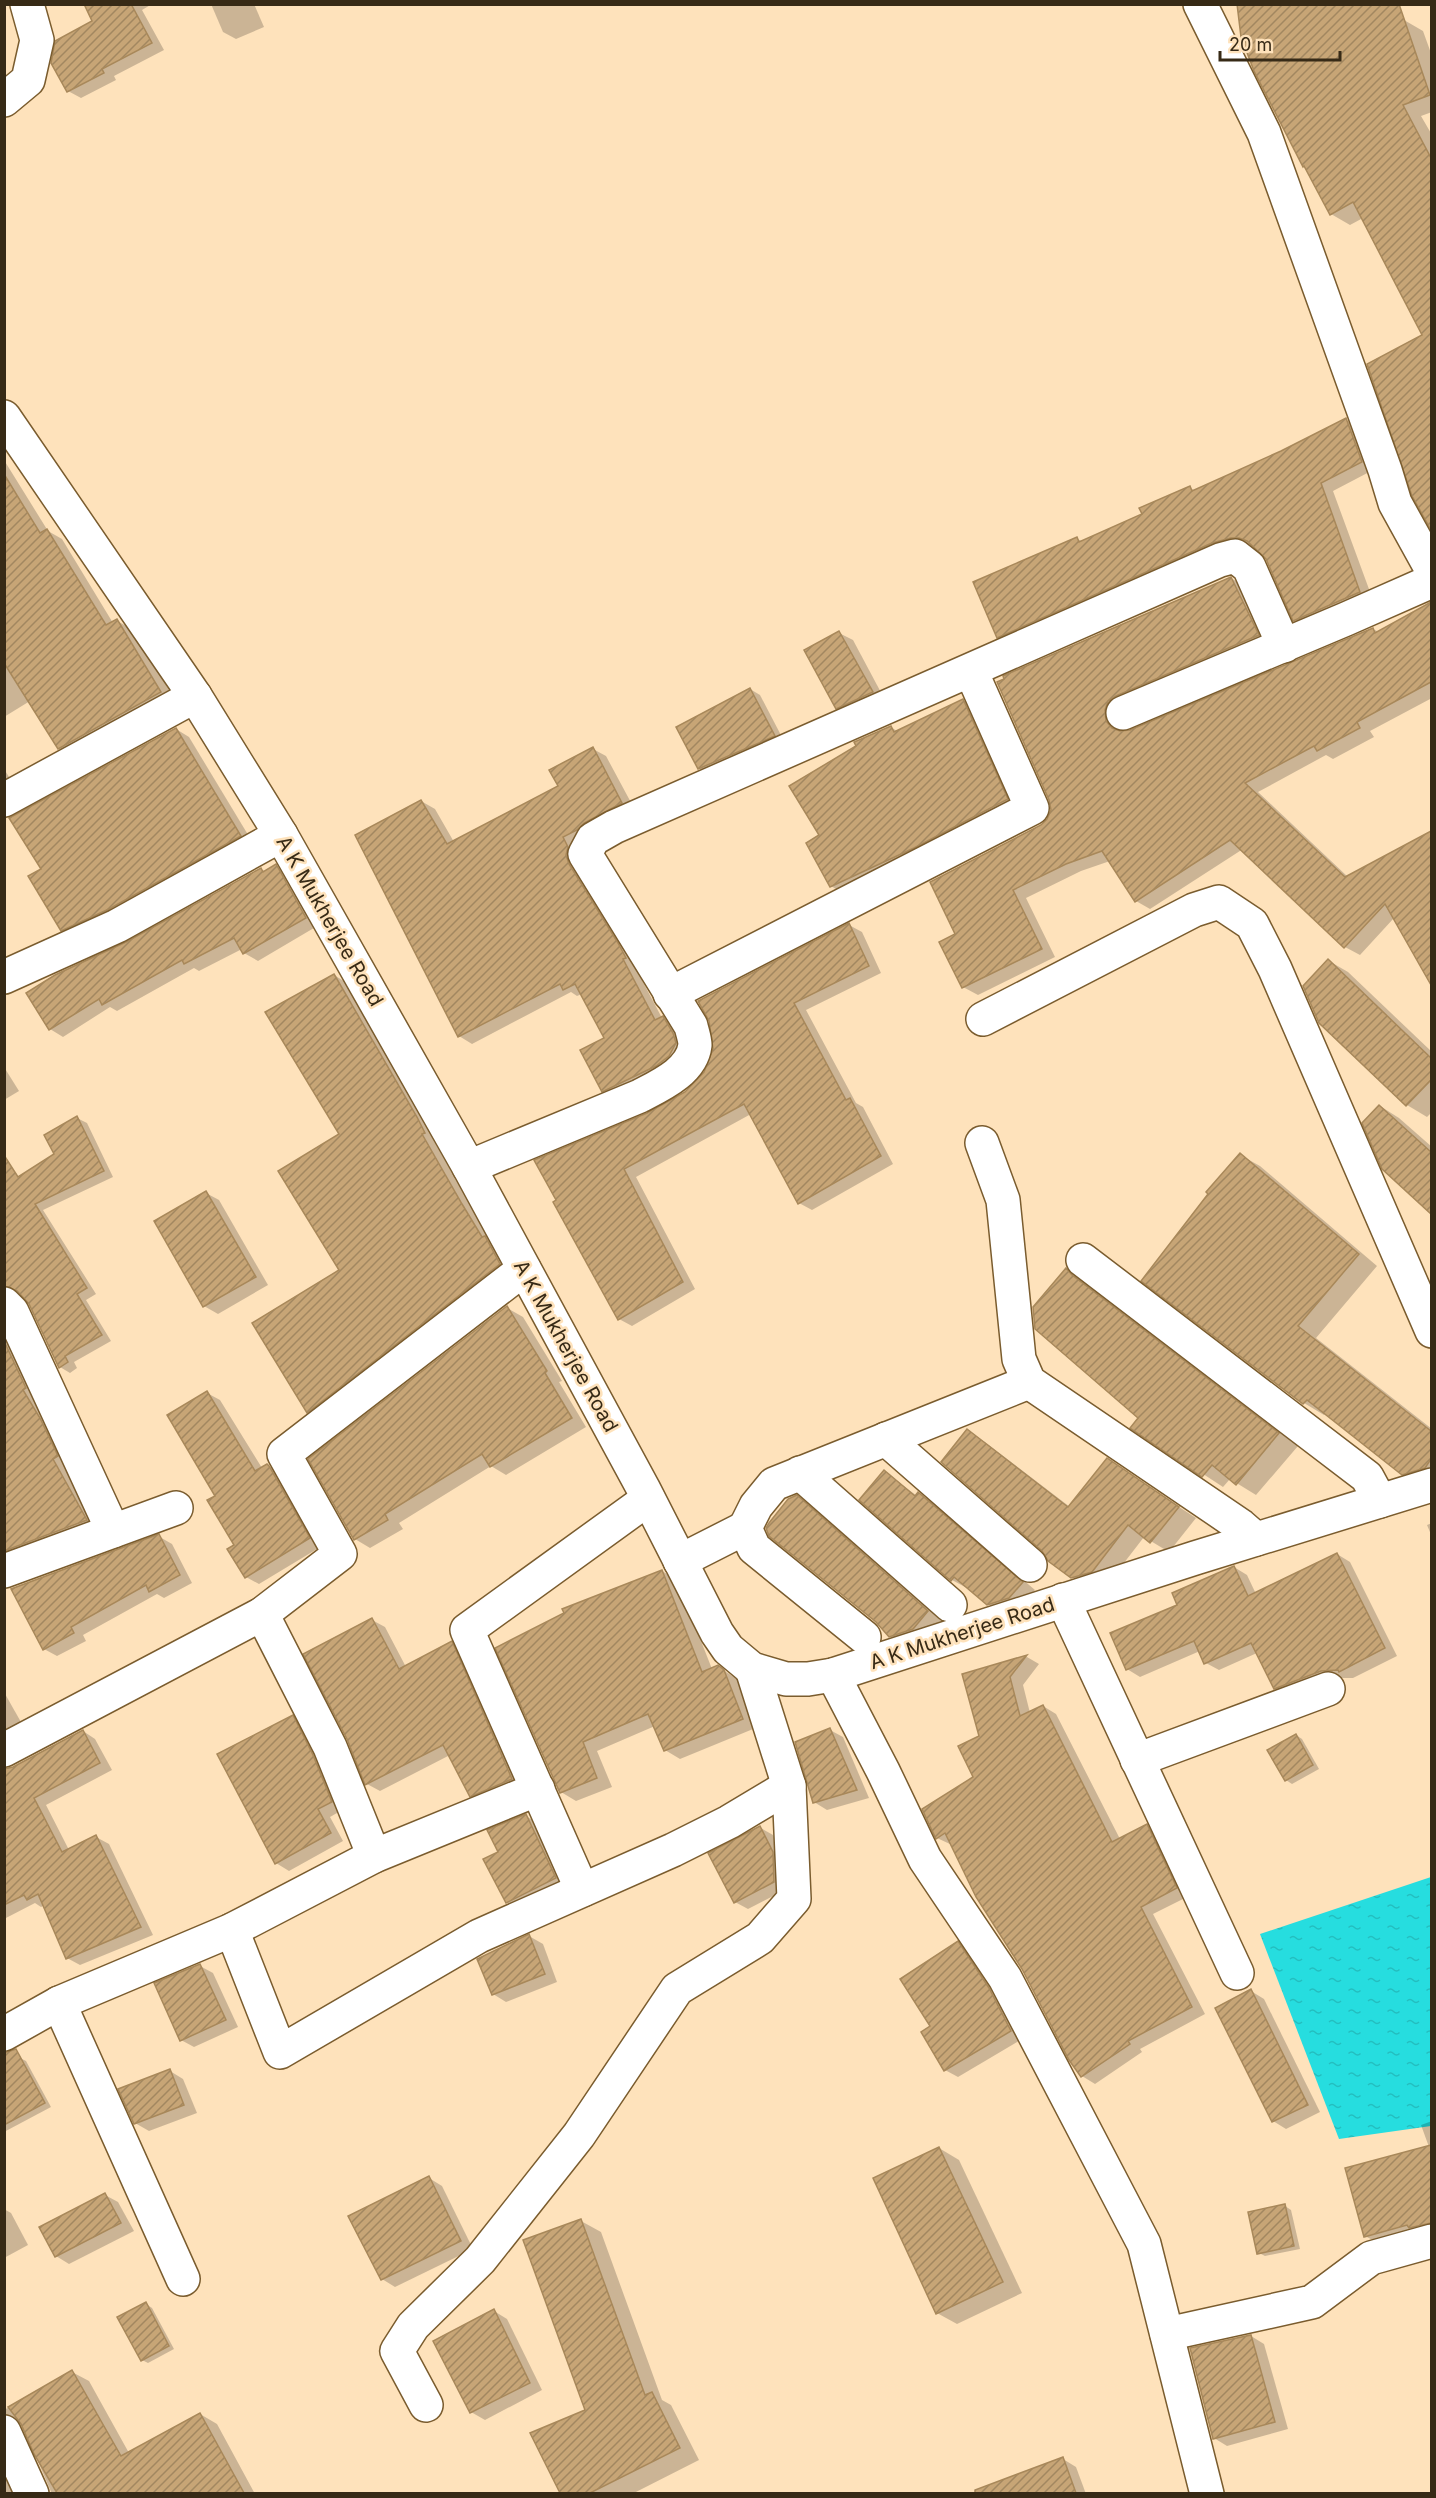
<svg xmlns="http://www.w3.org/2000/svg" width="1436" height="2498" viewBox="0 0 1436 2498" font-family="Inter,sans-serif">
  <defs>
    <pattern id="water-ripples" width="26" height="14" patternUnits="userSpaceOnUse" patternTransform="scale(1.5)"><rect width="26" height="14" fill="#26dddf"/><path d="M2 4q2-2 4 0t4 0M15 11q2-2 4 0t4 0" fill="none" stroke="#23bebf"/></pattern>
    <pattern id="building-hatch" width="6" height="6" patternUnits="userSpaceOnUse" patternTransform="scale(1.5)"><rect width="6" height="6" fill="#c7a576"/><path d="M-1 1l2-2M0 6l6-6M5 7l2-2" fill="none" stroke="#a28760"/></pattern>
  </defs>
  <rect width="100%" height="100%" fill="#fee2bb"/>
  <path fill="url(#water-ripples)" d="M1431,1877V2126L1339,2139L1260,1934Z"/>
  <g fill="#0003">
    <path d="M85,4H152L142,10L164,50L114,76L116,80L81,98L68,91L94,22Z"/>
    <path d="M211,4H254L264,27L236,39L223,32Z"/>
    <path d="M1404,20L1423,31L1432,56V112L1421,116L1432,135V529L1414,495L1424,336L1363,218L1350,225L1331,214Z"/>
    <path d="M1346,420L1360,427L1375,469L1333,491L1373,600L1308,627L1295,620L1267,558L1252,544L1226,550L1012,644L998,637L1076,538L1083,542L1144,514L1190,488L1196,491L1282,453Z"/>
    <path d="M4,460L48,531L62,539L113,623L117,621L132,629L175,700L74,757L59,748L30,701L4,717Z"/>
    <path d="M1231,578L1245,587L1272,644L1119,719L1122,733L1130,732L1373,629L1379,632L1432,605V698L1370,731L1374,737L1333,759L1326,755L1258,792L1348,877L1432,833V982L1408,938L1394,918L1360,955L1345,947L1243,849L1150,909L1136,901L1110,861L1081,871L1026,898L1055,957L978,995L963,987L957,935L1049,819L1052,809L1051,800L999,683Z"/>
    <path d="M839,633L853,640L885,700L850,715L837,708Z"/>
    <path d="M750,689L760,695L784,741L710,774L699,768Z"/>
    <path d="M963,700L976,708L1020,807L844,894L831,886L821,836L891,727L898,732Z"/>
    <path d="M176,729L189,737L253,843L75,937L62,930L43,869Z"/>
    <path d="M593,749L606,756L635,810L597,830L635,967L662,1018L676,1026L688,1055L616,1098L603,1090L606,1038L582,994L577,996L571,992L472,1044L459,1036L421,801L435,809L454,842L560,786Z"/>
    <path d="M4,769L16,788L4,797Z"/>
    <path d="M276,866L289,874L319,925L258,961L244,953L242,949L199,971L194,968L117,1011L110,1007L63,1037L50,1029L127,944L261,869L266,872Z"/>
    <path d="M849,925L862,932L881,973L806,1010L856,1103L863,1107L893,1164L812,1210L799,1203L751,1114L636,1177L695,1289L632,1326L619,1319L555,1202L649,1114L686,1093Z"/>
    <path d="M1329,961L1348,972L1432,1052V1112L1427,1117L1407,1105L1320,1022Z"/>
    <path d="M334,975L347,983L437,1140L434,1141L475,1213L512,1271L321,1419L308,1412L341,1271V1134Z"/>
    <path d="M4,1067L19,1091L4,1100Z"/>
    <path d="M1380,1106L1399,1118L1432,1147V1212L1383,1168Z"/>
    <path d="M77,1118L87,1123L113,1177L43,1210L96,1294L86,1300L111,1341L74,1362L77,1368L70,1373L60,1367L30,1303L19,1291H10L4,1294V1187L56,1155Z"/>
    <path d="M1240,1155L1260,1166L1377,1266L1316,1338L1432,1429V1483L1423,1485L1403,1473L1325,1413L1324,1415L1304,1403L1143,1280Z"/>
    <path d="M206,1193L219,1200L268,1285L218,1314L204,1306Z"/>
    <path d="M1067,1270L1086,1281L1092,1288L1298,1446L1256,1495L1230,1479L1223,1487L1133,1428L1141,1418Z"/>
    <path d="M507,1308L523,1317L562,1381L559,1382L586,1427L506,1475L491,1466L399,1523L403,1529L370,1548L355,1539Z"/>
    <path d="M4,1327L100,1528L4,1567Z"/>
    <path d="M207,1393L220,1400L262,1468L267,1465L280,1473L322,1546L259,1584L246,1577L236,1545L217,1496Z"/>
    <path d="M967,1431L985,1442L1070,1507L1107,1460L1196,1518L1169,1552L1144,1537L1110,1581L1090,1588L1072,1577Z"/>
    <path d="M885,1472L917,1496L919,1494L932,1502L1035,1590L1022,1605L1002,1612L988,1604L966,1586L965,1587L952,1580Z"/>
    <path d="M797,1497L817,1508L947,1623L910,1648L890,1636Z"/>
    <path d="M1432,1523V1537L1427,1525Z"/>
    <path d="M158,1536L172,1544L192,1583L164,1598L157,1594L83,1635L86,1641L57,1656L44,1649Z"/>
    <path d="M1337,1554L1350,1562L1397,1656L1353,1678H1335L1288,1696L1275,1688L1257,1653L1219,1670L1206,1663L1200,1651L1140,1677L1127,1669L1179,1605L1174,1593L1234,1567L1247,1575L1256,1594Z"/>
    <path d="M662,1571L677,1580L712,1669L718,1667L739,1680L758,1727L680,1759L665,1750L655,1726L597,1751L612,1787L576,1801L561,1792L497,1648Z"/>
    <path d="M372,1620L385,1627L406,1667L452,1643L465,1651L525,1787L484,1803L471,1796L450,1755L380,1791L367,1784Z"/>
    <path d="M1027,1657L1039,1664L1023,1685L1030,1713L1043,1706L1056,1714L1120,1839L1147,1826L1160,1833L1189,1896L1153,1914L1205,2014L1140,2049L1142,2052L1095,2084L1082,2076L952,1845L937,1838L924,1810L974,1777L980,1736L964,1675Z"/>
    <path d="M4,1692L26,1731L4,1744Z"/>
    <path d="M293,1717L306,1725L344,1809L330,1817L343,1841L289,1871L276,1863Z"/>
    <path d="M830,1730L843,1737L869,1798L827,1810L814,1802Z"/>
    <path d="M83,1731L95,1739L112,1770L46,1805L69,1850L96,1837L109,1844L153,1935L80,1965L67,1958L45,1905L41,1907L35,1903L4,1919V1770L13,1768Z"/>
    <path d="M1296,1735L1302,1739L1319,1769L1292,1784L1286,1780Z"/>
    <path d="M526,1816L539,1824L569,1886L521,1910L507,1902L485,1860L500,1852Z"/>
    <path d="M759,1827L773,1835L786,1860L787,1889L748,1909L735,1902Z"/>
    <path d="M529,1936L543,1944L557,1982L506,2002L493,1994Z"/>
    <path d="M958,1943L971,1951L1024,2038L958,2077L945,2070L933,2027Z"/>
    <path d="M200,1966L213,1973L238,2027L194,2047L181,2040Z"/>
    <path d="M1251,1991L1264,1999L1320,2112L1286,2129L1273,2121Z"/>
    <path d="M20,2058L26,2061L51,2107L4,2132V2066Z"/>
    <path d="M170,2071L183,2079L197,2113L149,2131L135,2123Z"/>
    <path d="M1432,2121V2236L1382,2245L1365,2236L1429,2147L1421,2125Z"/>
    <path d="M939,2148L959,2160L1022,2293L957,2324L937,2313Z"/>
    <path d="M429,2178L442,2186L473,2249L395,2287L382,2279Z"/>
    <path d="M105,2195L118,2202L134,2231L69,2264L56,2256Z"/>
    <path d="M1285,2206L1291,2210L1300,2249L1265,2256L1259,2253Z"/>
    <path d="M4,2209L11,2213L28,2245L4,2258Z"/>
    <path d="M581,2221L601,2232L662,2400L671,2405L699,2460L632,2494H562L532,2433L587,2410Z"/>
    <path d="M146,2304L152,2308L174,2349L148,2363L142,2360Z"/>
    <path d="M494,2311L507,2319L542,2390L485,2420L471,2412Z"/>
    <path d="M1251,2336L1264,2344L1288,2429L1227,2446L1214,2438Z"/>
    <path d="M72,2372L89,2381L129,2453L200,2414L217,2424L255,2494H52L22,2424L14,2423L4,2432V2410Z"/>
    <path d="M4,2454L23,2494H4Z"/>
    <path d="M1063,2459L1076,2467L1086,2494H1003Z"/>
  </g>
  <g fill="url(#building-hatch)" stroke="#a8885a" stroke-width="1.5">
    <path d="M84,4H131L152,43L102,69L104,73L67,92L51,63L55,41L92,21Z"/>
    <path d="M1237,4H1399L1430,95L1403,105L1431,158V530L1412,496L1367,364L1422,335L1353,202L1330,215L1304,166L1303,167L1254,71L1241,37Z"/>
    <path d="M1346,418L1362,462L1321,483L1360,592L1293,621L1266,559L1247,541L1239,538H1231L1212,543L997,638L973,582L1077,537L1079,542L1142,514L1139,508L1190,486L1192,491L1281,451Z"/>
    <path d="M4,474L40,533L47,529L106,625L117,619L161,692L58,749L4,663Z"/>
    <path d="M1231,577L1259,635L1116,696L1108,701L1105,710L1106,721L1112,728L1120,731L1130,730L1373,628L1375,633L1431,602V682L1357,722L1360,728L1317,751L1314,746L1245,783L1345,877L1431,831V985L1385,904L1344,948L1230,840L1135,902L1102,851L1066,864L1013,890L1042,949L962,988L939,942L955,934L930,882L1041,825L1047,819L1051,810L1049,800L997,682L1004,679L1003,676Z"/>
    <path d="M839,631L873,692L836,709L804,650Z"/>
    <path d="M750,688L775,736L698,769L676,727Z"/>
    <path d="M963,699L1008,799L914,848L830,887L806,843L819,835L789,786L856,746L854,742L891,726L894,732Z"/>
    <path d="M176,728L241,836L109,909L61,931L28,876L41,869L9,818Z"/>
    <path d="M593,747L622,803L584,823L577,830L563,837L568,847L566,855L569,864L618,943L626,958L623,959L655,1020L663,1016L673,1033L676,1043L669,1056L656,1066L602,1092L580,1050L604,1038L575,984L563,990L560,984L458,1037L355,835L421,800L447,844L558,786L549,770Z"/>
    <path d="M276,864L306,918L243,954L234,938L184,964L182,960L102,1005L99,999L49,1030L26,993L55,975L126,942L261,868L263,872Z"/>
    <path d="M849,923L869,966L794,1003L846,1100L850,1098L881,1156L798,1204L744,1104L624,1169L683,1282L618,1320L553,1202L556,1200L534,1160L647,1113L685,1092L704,1072L713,1049L709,1021L698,1001Z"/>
    <path d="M1328,959L1431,1058V1080L1406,1106L1319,1023L1303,986Z"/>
    <path d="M334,974L417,1117L425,1133L422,1134L462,1204L482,1237L485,1236L500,1264L307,1413L252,1323L339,1270L278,1171L339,1134L265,1012Z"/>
    <path d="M1379,1105L1431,1152V1214L1382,1169L1362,1123Z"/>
    <path d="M77,1116L104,1171L35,1204L87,1288L77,1294L102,1335L65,1356L68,1362L59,1368L29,1304L17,1291L4,1286V1155L18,1177L54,1154L44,1135Z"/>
    <path d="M1240,1153L1359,1254L1298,1326L1431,1431V1459L1425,1468L1402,1475L1307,1400L1303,1404L1141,1281L1208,1194L1206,1192Z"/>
    <path d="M206,1191L256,1277L203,1307L154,1221Z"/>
    <path d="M1066,1268L1072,1275L1279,1433L1236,1485L1212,1465L1202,1477L1130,1428L1138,1418L1035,1329L1033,1307Z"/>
    <path d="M507,1306L547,1371L545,1373L572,1418L490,1467L482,1454L385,1514L388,1520L354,1540L308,1459Z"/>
    <path d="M4,1341L26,1388L23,1390L40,1418L58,1456L53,1459L87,1520L4,1551Z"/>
    <path d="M207,1391L255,1471L267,1464L269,1466L310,1538L245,1578L227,1549L234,1545L207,1500L215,1496L167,1415Z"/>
    <path d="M967,1429L1068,1507L1107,1458L1179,1507L1150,1543L1128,1525L1092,1572L1071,1578L1048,1561L1042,1551L941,1462Z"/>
    <path d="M884,1470L915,1496L918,1492L1023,1582L1009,1598L987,1605L954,1577L951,1581L859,1500Z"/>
    <path d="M797,1495L928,1611L913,1629L889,1637L876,1622L769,1536L766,1528L769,1523L788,1499Z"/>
    <path d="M159,1534L180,1575L149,1592L146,1585L71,1627L74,1633L43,1650L11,1589Z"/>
    <path d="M1337,1553L1385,1648L1339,1672L1338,1670L1321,1671L1274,1689L1251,1643L1204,1664L1194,1641L1126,1670L1110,1633L1177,1605L1172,1593L1234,1566L1248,1596Z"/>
    <path d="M662,1570L702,1672L718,1665L724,1670L743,1719L664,1751L648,1714L583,1742L597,1778L560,1793L495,1648L564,1613L562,1609Z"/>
    <path d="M372,1618L399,1669L452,1641L512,1779L470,1797L443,1745L365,1785L347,1739L303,1654Z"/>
    <path d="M1027,1655L1010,1677L1020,1716L1043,1705L1112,1842L1147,1824L1177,1888L1141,1907L1192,2007L1128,2041L1130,2044L1081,2077L1069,2060L1022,1969L976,1897L945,1833L936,1839L922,1809L973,1777L958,1746L979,1736L962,1674Z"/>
    <path d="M293,1715L313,1755L332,1802L318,1809L331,1833L275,1864L217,1754Z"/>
    <path d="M830,1728L857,1790L813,1803L795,1742Z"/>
    <path d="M83,1730L100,1763L34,1798L62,1852L96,1835L141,1927L66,1959L38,1894L27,1900L24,1895L4,1905V1769L13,1767Z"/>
    <path d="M1296,1734L1313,1765L1285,1781L1267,1750Z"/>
    <path d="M526,1814L556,1878L506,1903L483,1859L498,1852L487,1830Z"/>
    <path d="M760,1826L773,1852L774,1882L734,1903L708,1853Z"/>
    <path d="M529,1934L545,1974L492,1995L477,1959Z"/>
    <path d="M958,1941L989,1988L1011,2031L944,2071L921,2032L930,2026L900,1979Z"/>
    <path d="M200,1964L226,2020L180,2041L154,1983Z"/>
    <path d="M1251,1989L1308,2105L1272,2122L1215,2008Z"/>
    <path d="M16,2049L45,2103L4,2125V2053Z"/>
    <path d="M170,2069L184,2105L134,2124L118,2089Z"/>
    <path d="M1431,2145V2223L1409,2228L1407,2225L1364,2237L1345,2168Z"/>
    <path d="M939,2147L1003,2282L936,2314L873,2178Z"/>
    <path d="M429,2176L461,2241L381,2280L348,2216Z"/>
    <path d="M105,2193L121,2223L55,2257L39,2227Z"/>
    <path d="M1285,2204L1294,2246L1257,2254L1248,2212Z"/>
    <path d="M581,2219L645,2395L652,2392L680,2448L590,2493H560L530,2433L585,2410L523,2240Z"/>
    <path d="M146,2302L169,2346L141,2361L117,2317Z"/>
    <path d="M494,2309L530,2383L470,2413L433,2341Z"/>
    <path d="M1251,2335L1275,2422L1213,2439L1190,2348Z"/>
    <path d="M72,2370L121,2456L200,2413L244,2493H57L34,2454L21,2424L8,2407Z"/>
    <path d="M1063,2457L1076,2493H975V2490Z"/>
  </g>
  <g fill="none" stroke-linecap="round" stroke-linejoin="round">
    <g stroke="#7a5c2e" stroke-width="36">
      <g id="street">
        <path d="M1200,4L1264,133L1385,470L1395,503L1432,570"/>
        <path d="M4,100L28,80L37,40L27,4"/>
        <path d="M1123,713L1346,619L1432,581"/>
        <path d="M4,800L195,696"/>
        <path d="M4,977L117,926L281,835"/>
        <path d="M670,994L1032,808L971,671"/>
        <path d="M983,1019L1194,910L1219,902L1252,924L1275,969L1432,1331"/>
        <path d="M982,1143L1003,1200L1019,1359L1029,1382L1241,1526L1256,1539"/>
        <path d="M469,1167L640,1096C661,1085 692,1071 695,1045C695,1039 692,1031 691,1026L585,854L593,839L614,827L1220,560L1235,556L1249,567L1284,646"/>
        <path d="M1083,1260L1367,1477L1380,1501"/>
        <path d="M4,1304L12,1312L113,1531"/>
        <path d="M886,1439L1030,1565"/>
        <path d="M800,1473L950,1605"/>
        <path d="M680,1561L745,1528"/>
        <path d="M4,1571L176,1508"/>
        <path d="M1063,1600L1237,1973"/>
        <path d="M262,1614L330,1747L374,1856"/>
        <path d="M864,1637L754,1548L745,1528L756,1506L774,1484L1029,1382"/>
        <path d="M833,1675L883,1771L925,1859L1005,1978L1144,2244L1207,2494"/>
        <path d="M4,1750L262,1614L340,1554L284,1454L524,1269"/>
        <path d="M1137,1760L1328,1689"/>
        <path d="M582,1890L467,1630L648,1499"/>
        <path d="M232,1930L280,2052L479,1936L673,1850L729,1822L789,1786"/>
        <path d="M59,2003L183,2279"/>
        <path d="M4,2034L59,2003L232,1930L374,1856L538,1789"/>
        <path d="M1167,2334L1312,2302L1371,2258L1432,2241"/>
        <path d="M426,2405L397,2351L413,2326L480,2260L579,2135L677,1989L760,1938L794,1899L789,1786L752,1669"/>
        <path d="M4,2432L32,2494"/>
      </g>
    </g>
    <g stroke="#7a5c2e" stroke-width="36">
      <path id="secondary" d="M4,417L195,696L281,835L469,1167L643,1488L717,1633L728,1649L752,1669L786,1679H808L833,1675L1195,1558L1432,1485"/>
    </g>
    <use href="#street" stroke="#fff" stroke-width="33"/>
    <use href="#secondary" stroke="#fff" stroke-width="33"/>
  </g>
  <g text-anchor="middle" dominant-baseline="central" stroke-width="5" stroke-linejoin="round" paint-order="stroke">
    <g font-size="20" fill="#372a16" stroke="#fee2bb">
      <text transform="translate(330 921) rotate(60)">A K Mukherjee Road</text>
      <text transform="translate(566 1346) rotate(61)">A K Mukherjee Road</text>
      <text transform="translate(962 1633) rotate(-18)">A K Mukherjee Road</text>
    </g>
  </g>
  <rect width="1436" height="2498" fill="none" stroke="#372a16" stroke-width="12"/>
  <path d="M1220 51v9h120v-9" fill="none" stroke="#372a16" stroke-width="3"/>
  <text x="1229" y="51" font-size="18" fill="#372a16" stroke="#fee2bb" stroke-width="4.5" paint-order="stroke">20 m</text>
</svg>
